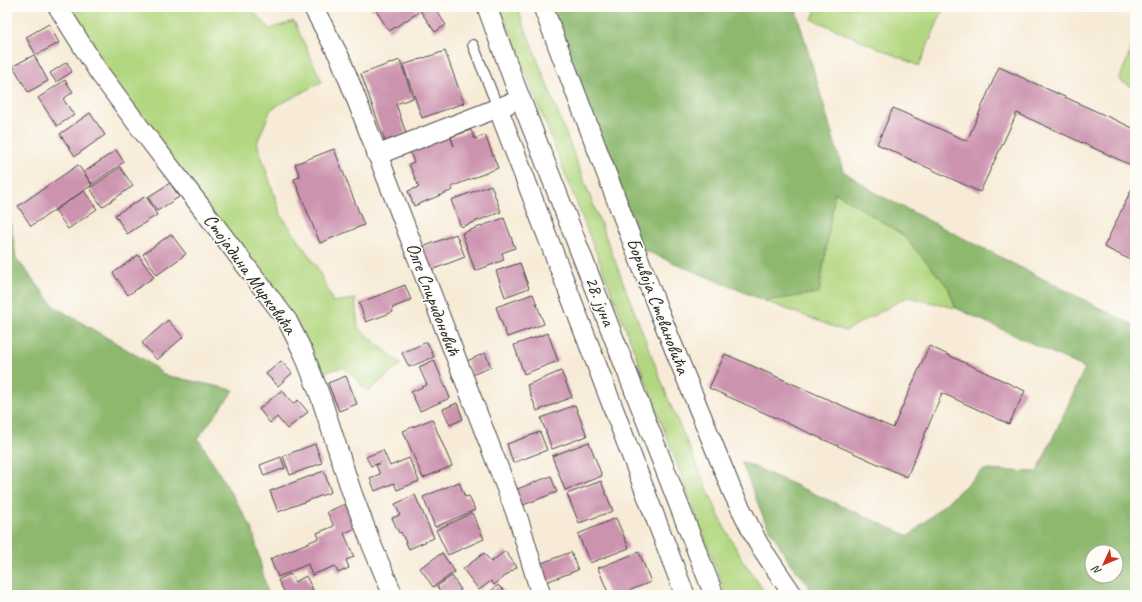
<svg xmlns="http://www.w3.org/2000/svg" width="1142" height="602" viewBox="0 0 1142 602" font-family="Caveat,sans-serif">
  <rect width="100%" height="100%" fill="#fdfcf7"/>
  <filter id="ink" filterUnits="userSpaceOnUse"><feTurbulence type="fractalNoise" baseFrequency=".025" numOctaves="2"/><feDisplacementMap in="SourceGraphic" scale="8" xChannelSelector="R" yChannelSelector="G"/><feConvolveMatrix kernelMatrix="1 2 1 2 8 2 1 2 1" color-interpolation-filters="sRGB"/></filter>
  <filter id="wash" filterUnits="userSpaceOnUse"><feTurbulence type="fractalNoise" baseFrequency=".012" numOctaves="4" result="noise"/><feDisplacementMap in="SourceGraphic" scale="16" xChannelSelector="R" yChannelSelector="G"/><feGaussianBlur stdDeviation="0.9" result="paint"/><feColorMatrix in="noise" values="0 0 0 0 0 0 0 0 0 0 0 0 0 0 0 0 0 1.4 0 .05"/><feComposite in="paint" operator="in"/></filter>
  <g filter="url(#wash)">
    <rect width="100%" height="100%" fill="#f7ebd7"/>
    <g fill="#b2d780" stroke="#6e8156">
      <path d="M58,7H249L270,29L294,21L322,82L271,109L257,143L281,215L317,267L333,302L355,299L358,328L401,364L368,391L343,367L312,376L287,320Z"/>
      <path d="M500,7H517L669,401L724,527L743,561L767,595H726L636,355Z"/>
      <path d="M817,7H944L919,66L812,19Z"/>
      <path d="M1135,40V89L1119,80Z"/>
      <path d="M835,192L903,235L948,287L956,308L907,297L845,331L765,301L819,293Z"/>
    </g>
    <g fill="#8db86e" stroke="#5c724c" fill-rule="evenodd">
      <path d="M543,7H795L843,171L879,195L1135,326V595H816L790,563L765,521L741,461L909,536L983,470L1037,472L1085,368L956,308L948,287L903,235L835,192L819,293L765,301L634,246ZM1092,552H1116V576H1092Z"/>
      <path d="M7,136L10,140L7,193L16,258L55,307L148,362L164,375L234,390L198,438L252,528L268,595H7Z"/>
    </g>
    <g id="blocks">
      <g fill="#cc93af">
        <path d="M370,7H414L418,13L389,31L375,9L373,10Z"/>
        <path d="M422,7H434L446,25L435,32L419,9Z"/>
        <path d="M49,24L59,43L36,55L26,37Z"/>
        <path d="M445,51L464,103L422,118L403,65Z"/>
        <path d="M34,55L48,81L28,92L13,66Z"/>
        <path d="M400,60L413,98L396,104L406,133L385,141L361,74Z"/>
        <path d="M67,62L72,72L56,82L50,73Z"/>
        <path d="M999,67L1135,129V167L1017,113L980,192L877,144L893,108L967,141Z"/>
        <path d="M65,80L73,92L63,99L74,115L57,126L38,98Z"/>
        <path d="M90,113L105,135L75,156L60,134Z"/>
        <path d="M471,130L475,139L485,135L498,168L451,187L453,190L414,206L408,191L419,187L409,164L414,162L410,152L450,135L454,146L451,137Z"/>
        <path d="M334,149L364,225L320,243L294,179L300,177L295,164Z"/>
        <path d="M116,150L124,162L92,184L84,172Z"/>
        <path d="M78,165L92,185L31,226L18,206Z"/>
        <path d="M120,167L133,186L102,207L90,188Z"/>
        <path d="M1135,182V262L1104,247Z"/>
        <path d="M170,183L179,197L157,211L148,197Z"/>
        <path d="M491,185L501,212L461,227L451,200Z"/>
        <path d="M84,191L97,209L68,229L55,210Z"/>
        <path d="M146,196L157,215L127,234L115,215Z"/>
        <path d="M504,218L515,248L502,253L504,260L475,271L462,233Z"/>
        <path d="M171,234L186,254L157,275L143,254Z"/>
        <path d="M456,234L465,257L426,272L418,249Z"/>
        <path d="M138,255L154,277L128,295L113,273Z"/>
        <path d="M520,263L529,288L505,297L496,271Z"/>
        <path d="M405,285L411,300L392,308L393,312L366,322L359,303Z"/>
        <path d="M533,294L544,324L507,337L496,307Z"/>
        <path d="M168,320L183,337L157,360L142,343Z"/>
        <path d="M548,333L558,361L524,374L514,345Z"/>
        <path d="M427,342L434,357L409,367L402,353Z"/>
        <path d="M929,346L1025,391L1009,424L942,393L907,477L709,388L725,354L893,428Z"/>
        <path d="M485,353L491,367L472,375L467,361Z"/>
        <path d="M434,360L450,398L420,411L411,392L427,385L419,367Z"/>
        <path d="M281,361L292,373L278,386L266,374Z"/>
        <path d="M561,371L572,397L537,411L527,385Z"/>
        <path d="M346,376L357,404L339,411L328,383Z"/>
        <path d="M282,390L293,404L298,400L308,412L287,429L277,417L270,423L259,409Z"/>
        <path d="M457,403L463,419L450,425L443,409Z"/>
        <path d="M575,405L587,436L552,449L541,418Z"/>
        <path d="M432,419L452,466L423,478L403,431Z"/>
        <path d="M540,432L547,450L513,463L507,444Z"/>
        <path d="M589,442L602,476L565,490L552,456Z"/>
        <path d="M315,444L322,463L290,475L283,456Z"/>
        <path d="M383,450L390,466L409,458L419,481L397,490L394,483L375,491L370,478L380,474L376,465L380,463L371,466L366,457Z"/>
        <path d="M281,457L285,468L264,476L260,465Z"/>
        <path d="M324,471L331,492L278,512L270,491Z"/>
        <path d="M551,476L557,492L518,507L512,491Z"/>
        <path d="M601,481L613,511L579,523L567,494Z"/>
        <path d="M459,482L465,497L469,496L475,510L435,527L423,497Z"/>
        <path d="M415,495L434,538L409,549L401,532L399,533L392,518L400,515L395,504Z"/>
        <path d="M345,504L356,528L344,533L354,557L346,560L349,568L338,573L335,566L312,575L308,564L278,577L270,559L319,538L317,533L334,526L327,512Z"/>
        <path d="M472,513L484,539L448,555L436,530Z"/>
        <path d="M616,518L629,548L590,563L578,534Z"/>
        <path d="M505,551L517,567L494,585L491,581L479,590L463,569L484,553L491,562Z"/>
        <path d="M571,552L578,570L546,582L539,564Z"/>
        <path d="M639,552L651,582L618,595H609L598,568Z"/>
        <path d="M442,553L455,572L433,587L420,568Z"/>
        <path d="M290,574L295,582L306,576L313,590L303,595H286L278,580Z"/>
        <path d="M452,576L461,590L453,595H442L437,586Z"/>
        <path d="M498,585L507,594L505,595H486Z"/>
      </g>
    </g>
  </g>
  <g filter="url(#ink)">
    <use href="#blocks" fill-opacity="0" stroke="#4a4845" stroke-width="1"/>
    <g fill="none" stroke-linecap="round" stroke-linejoin="round">
      <g stroke="#4a4845" stroke-width="12">
        <path id="lane" d="M473,45L498,108"/>
      </g>
      <g stroke="#4a4845" stroke-width="21">
        <g id="street">
          <path d="M58,7L98,71L141,129L198,203L287,320L304,354L321,398L352,493L373,548L393,595"/>
          <path d="M313,7L340,58L352,88L519,521L541,595"/>
          <path d="M487,7L514,82L714,595"/>
          <path d="M543,7L658,309L733,493L758,543L793,595"/>
          <path d="M498,108L685,595"/>
          <path d="M377,155L508,104"/>
        </g>
      </g>
      <use href="#lane" stroke="#fff" stroke-width="10"/>
      <use href="#street" stroke="#fff" stroke-width="19"/>
    </g>
  </g>
  <g text-anchor="middle" dominant-baseline="central" stroke-width="3.5" stroke-linejoin="round" paint-order="stroke">
    <g font-size="19" fill="#2b2b2b" stroke="#fdfcf7">
      <text transform="translate(250 274) rotate(54)">Стојадина Мирковића</text>
      <text transform="translate(433 299) rotate(69)">Олге Спиридоновић</text>
      <text transform="translate(600 301) rotate(69)">28. јуна</text>
      <text transform="translate(658 306) rotate(69)">Боривоја Стевановића</text>
    </g>
  </g>
  <rect width="1142" height="602" fill="none" stroke="#fdfcf7" stroke-width="24"/>
  <g transform="translate(1104 564) rotate(226)"><circle r="19" fill="#fdfcf7" stroke="#a9a8a5"/>
  <path d="M0-3L7 15L0 10L-7 15Z" fill="#c8321e"/>
  <text y="-6" font-size="11" font-weight="bold" text-anchor="middle" fill="#2b2b2b">N</text>
  </g>
</svg>
